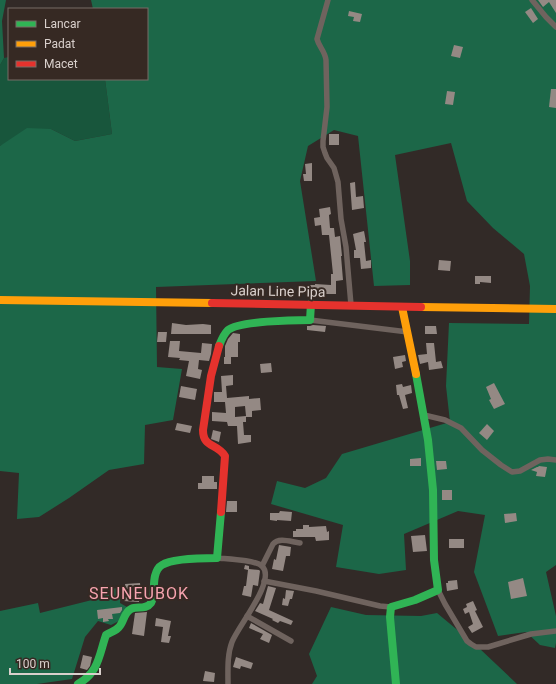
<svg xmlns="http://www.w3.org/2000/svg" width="556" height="684" viewBox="0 0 556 684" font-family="Roboto,sans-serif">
  <rect width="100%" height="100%" fill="#322a27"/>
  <path fill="#18563c" d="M9,57V79H105L112,134L75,141L51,129L0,146V65L4,58Z"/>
  <g fill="#1c6748">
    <path d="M0,0H6L2,21L4,58L0,65Z"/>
    <path d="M91,0H556V565L546,572L556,616V643L555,648L540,645L526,632L498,636L474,572L485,515L458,511L404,534L406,570L379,574L336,567L343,525L271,504L277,481L305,488L326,478L342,454L450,422L446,386L449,323L529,324L530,286L524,254L493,228L467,201L451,143L395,155L410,261V285L374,286L358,136L334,130L308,146L300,181L316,281L156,287L157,367L182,369L173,420L145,425L144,464L109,470L69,498L39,517L17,519L19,473L0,471V146L27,128L51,129L75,141L112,134L105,79H147V9H93Z"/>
    <path d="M121,588L120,603L127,607L119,621L111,625L98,621L85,637L72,679L37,684H0V611L38,603L40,613L100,598L108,589Z"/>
    <path d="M331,607L366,615L421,616L437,613L479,648L517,684H312L317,676L309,654Z"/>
  </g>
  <g fill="#948984" fill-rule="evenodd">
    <path d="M538,0H556V13L549,2L543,7Z"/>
    <path d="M531,8L538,19L533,23L525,12Z"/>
    <path d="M349,11L362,14L360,22L353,21L354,17L348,16Z"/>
    <path d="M454,45L463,47L460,58L451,56Z"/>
    <path d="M551,89H556V108L549,107Z"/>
    <path d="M447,91L455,92L453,105L445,104Z"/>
    <rect x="329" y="134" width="10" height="11"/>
    <path d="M312,163V181H304L303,174H306L305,164Z"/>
    <path d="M355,182L356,197L363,196L364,208L352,210L350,183Z"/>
    <path d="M330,207L331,214L329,215L330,228H334L335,237L340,236L342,256H341L343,280L336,281V294H307V285H315V284L331,285V274H333L329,235H322L321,225L315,226L314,218L320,217L319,209Z"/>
    <path d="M364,231L366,242H364L366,261L371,260V268L361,269L360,258H354V250H356L353,234Z"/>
    <path d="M439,260L451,261L450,271L438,270Z"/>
    <path d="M475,276H491V283L480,282V284H475Z"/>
    <path d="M172,323L186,325L203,324L211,325V334H171Z"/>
    <path d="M310,326L313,325L326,326L325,332L307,330V326Z"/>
    <path d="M425,326H436L437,334H425Z"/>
    <path d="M158,332H167L166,342H157Z"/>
    <path d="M233,333L240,334V342H238V357H231V364H224V357H225V346L228,339Z"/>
    <path d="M170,341H180L179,351L201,353L202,343L212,344L211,354L209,361L199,360L198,369L202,370L200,379L186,376L189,361L179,360L180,358L168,357Z"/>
    <path d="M426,343H434L436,362L441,361L443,368L429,370L428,362L420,364L418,355L427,354Z"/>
    <path d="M405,355L406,361L402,362L403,367L395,369L393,357Z"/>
    <path d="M271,363L272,372L261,373L260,364Z"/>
    <path d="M233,375V385L226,386L227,398L249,396V399L260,398L261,410L252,411V417H246V422H243L244,435H251V442L238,444L237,426H228L227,422L212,421V412L226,413L225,402H214V392H222L221,376ZM245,406L246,416L235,417V407Z"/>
    <path d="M494,383L505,404L494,409L489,400L491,399L486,387Z"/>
    <path d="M402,384L403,387L411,385L412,393L405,395L408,408L403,409L399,395H397L396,385Z"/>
    <path d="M181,386L197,389L195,400L179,397Z"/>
    <path d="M177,423L192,426L190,433L175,430Z"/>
    <path d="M487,424L494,431L487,440L479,433Z"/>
    <path d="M213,430L221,432L219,442L211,439Z"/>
    <path d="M421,458V466H410V459Z"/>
    <path d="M436,461H446L447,469L437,470Z"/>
    <path d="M539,466L547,467L545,477L536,476L537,472L531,470L537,467H538Z"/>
    <path d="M202,476H214V482H217V489H198V483H202Z"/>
    <rect x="442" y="490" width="10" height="10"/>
    <path d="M227,501H237V512H226Z"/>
    <path d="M280,511L292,512L291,521L277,520V521L270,520V513H279Z"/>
    <path d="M516,513L517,521L505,523L504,514Z"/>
    <path d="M303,525H309V527L326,526L327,532L329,531V540L316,541L315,537H293V531H296V529H303Z"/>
    <path d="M425,535L427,551L413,552L411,536Z"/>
    <rect x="449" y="539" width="15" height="9"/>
    <path d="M279,545L291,547L290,556H286L283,571L272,569L274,559L276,560Z"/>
    <path d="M245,565L249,566V569L259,570L260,571L258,586L253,585L251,597L242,595L244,586H246L248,570L244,569Z"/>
    <path d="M523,578L527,596L511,599L508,582Z"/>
    <path d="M457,580L458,589L447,591L446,583H448V581Z"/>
    <path d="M140,583L141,594H139V602L123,601V597H127L125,584Z"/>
    <path d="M268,586L276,588L269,610L293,621L291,625L280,621L278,623L272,620L273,619L255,611L260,603L263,604Z"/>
    <path d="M286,590L294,591L292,599H290L288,606L282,605L283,598L285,599Z"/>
    <path d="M473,601L477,610L475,611L483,627L472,633L468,627L473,624L469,612L465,614L463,609L467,607L466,604Z"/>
    <path d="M122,607V610L120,613L112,614L113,619H108L109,621L103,622V618L98,619L97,610Z"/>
    <path d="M147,612L144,636L132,634L135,613Z"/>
    <path d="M156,618L171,621L168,636H171L169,643L161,642L163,627L155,626Z"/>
    <path d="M251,623L272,635L269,643L260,639L263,634L249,628Z"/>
    <path d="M83,655L92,657L90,666L87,670L80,668Z"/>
    <path d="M236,657L253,663L251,669L241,666L240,669L233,667Z"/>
    <path d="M205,671L215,673L214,682L203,681Z"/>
  </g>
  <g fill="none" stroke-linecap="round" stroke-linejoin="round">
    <g stroke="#6f635e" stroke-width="5.5">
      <path d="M328,0L317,39C319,47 325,51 326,60L327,107L323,141V147L325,153L327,158L334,168L338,182L341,219L346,247L351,305"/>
      <path d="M532,0L546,17L556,27"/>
      <path d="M310,320L408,332"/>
      <path d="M424,415L445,420L461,428L482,450L501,465L512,472L520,471L540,460L548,459L556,460"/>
      <path d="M217,558C226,559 256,560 262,566C277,580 238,626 232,642C227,655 228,670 228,684"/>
      <path d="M262,566L273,544C279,537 291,542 300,543"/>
      <path d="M264,581L316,591L380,606L391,607"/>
      <path d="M438,590L445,604L467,641L471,644L476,647H488L531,634L556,631"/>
      <path d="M247,616L291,641"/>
    </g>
    <g stroke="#30b455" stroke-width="8">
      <path d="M219,346C221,341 223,335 228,330C239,321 294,320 310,320L311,304"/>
      <path d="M78,684C99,672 99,655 106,635C110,632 116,631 119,627C124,622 124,612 131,609C137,606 146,610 151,603C155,595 153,584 155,576C156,572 158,567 162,565C173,558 203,558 217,558L221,512"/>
      <path d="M396,684L390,617L391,607L415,600L438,590L434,560L433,490L428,440L416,374"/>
    </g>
    <g stroke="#ff9f0a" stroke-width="8">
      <path d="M0,300L212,303"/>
      <path d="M402,307L416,374"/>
      <path d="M421,307L556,309"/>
    </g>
    <g stroke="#e5322d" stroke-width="8">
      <path d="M212,303L421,307"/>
      <path d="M219,346L211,376L203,430C203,448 217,443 225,456L221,512"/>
    </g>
  </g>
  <g text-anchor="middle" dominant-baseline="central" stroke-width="4" stroke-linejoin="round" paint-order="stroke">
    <g font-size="14" fill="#d9d0cc" stroke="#362923">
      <text transform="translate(278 291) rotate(1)">Jalan Line Pipa</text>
    </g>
    <g font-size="16" letter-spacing="1" fill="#f8a4b0" stroke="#362923">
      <text x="139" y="593">SEUNEUBOK</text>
    </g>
  </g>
  <rect x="8" y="8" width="140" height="72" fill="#362923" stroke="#776c67"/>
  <rect x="16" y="21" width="20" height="6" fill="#30b455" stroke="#776c67"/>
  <text x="44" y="28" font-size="12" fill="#d9d0cc">Lancar</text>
  <rect x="16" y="41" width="20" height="6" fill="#ff9f0a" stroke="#776c67"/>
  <text x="44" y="48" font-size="12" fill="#d9d0cc">Padat</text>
  <rect x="16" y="61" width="20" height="6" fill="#e5322d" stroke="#776c67"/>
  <text x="44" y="68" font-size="12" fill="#d9d0cc">Macet</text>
  <path d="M10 668v6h90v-6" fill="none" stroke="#d9d0cc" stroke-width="2"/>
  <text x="16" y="668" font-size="12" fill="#d9d0cc" stroke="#362923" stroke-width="3" paint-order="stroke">100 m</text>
</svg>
